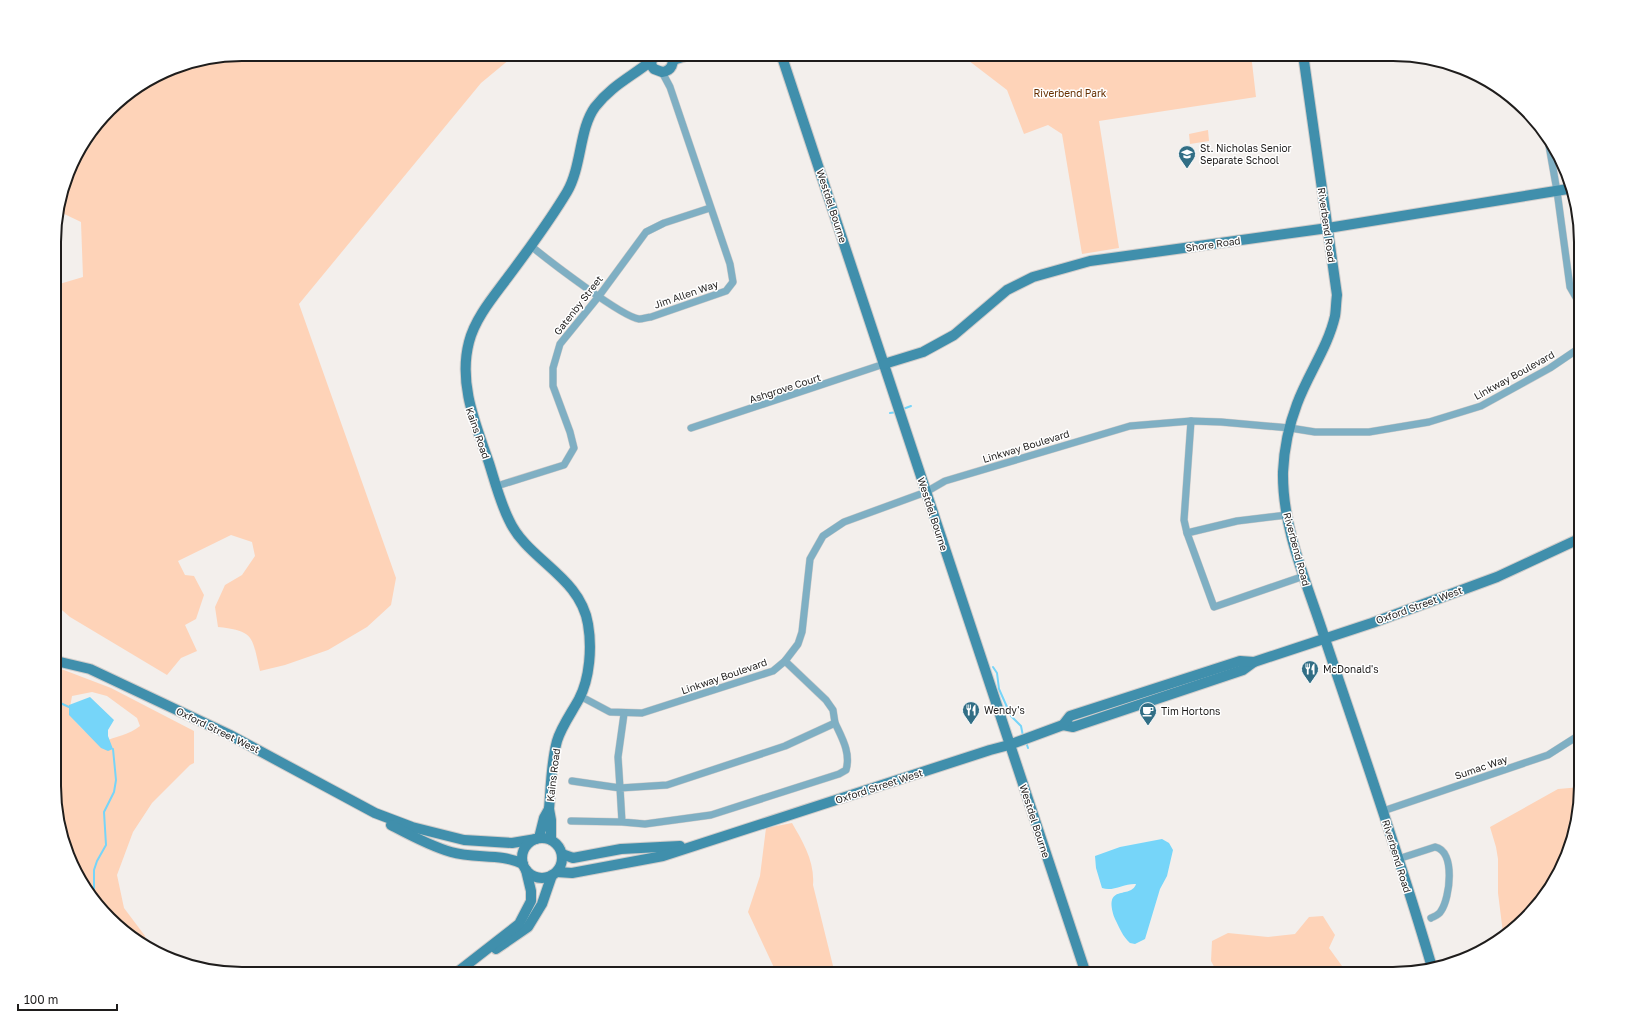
<svg xmlns="http://www.w3.org/2000/svg" width="1635" height="1028" viewBox="0 0 1635 1028" font-family="'Golos Text',sans-serif">
  <rect width="100%" height="100%" fill="#f3efec"/>
  <g fill="#fed3b8" fill-rule="evenodd">
    <path d="M242,54H516L481,83L299,304L396,578L391,605L367,627L328,650L285,665L260,671C252,637 255,631 218,627L215,607L225,585L242,575L255,556L252,542L231,535L178,561L185,575L194,576L204,595L196,619L185,625L197,651L181,658L167,675L70,617L56,605V285L83,277L81,222L58,211L65,185L119,100L170,68Z"/>
    <path d="M960,54H1251L1256,97L1099,121L1119,248L1082,254L1062,134L1048,125L1024,134L1007,90Z"/>
    <path d="M1208,130L1209,141L1190,144L1189,134Z"/>
    <path d="M56,667L111,688L194,731V763L190,765L152,803L133,832L117,875L124,908L145,936L148,948L138,942L86,890L56,810ZM92,692L107,696L137,718L140,726C129,735 116,736 103,742C88,737 78,725 69,713L72,696Z"/>
    <path d="M1581,787C1581,822 1568,860 1550,889C1542,901 1515,923 1503,933L1498,893V859L1496,847L1490,827L1558,789Z"/>
    <path d="M792,823C803,842 815,862 813,885L835,974H777L748,912L760,876L766,828Z"/>
    <path d="M1323,916L1335,935L1329,948L1342,966L1329,974H1218L1211,961L1212,941L1228,933L1268,937L1295,934L1309,917Z"/>
  </g>
  <g fill="#76d5f9">
    <path d="M90,697L114,720L108,730V736L113,749L108,751L101,748L69,715V705Z"/>
    <path d="M1162,839L1169,843L1173,850L1167,876L1160,889L1145,939L1135,944L1130,943C1123,937 1119,927 1115,919C1102,882 1131,900 1136,884C1125,883 1113,892 1102,888L1096,868L1095,856L1120,847Z"/>
  </g>
  <g fill="none" stroke-linecap="round" stroke-linejoin="round">
    <g stroke="#76d5f9" stroke-width="2">
      <path d="M903,409L911,406"/>
      <path d="M890,413L897,412"/>
      <path d="M993,667L997,673L999,689L1011,716L1021,726L1023,736"/>
      <path d="M56,701L69,707"/>
      <path d="M1026,742L1028,748"/>
      <path d="M94,898V870L97,861L106,845L104,812L114,792L116,780L113,749"/>
    </g>
    <g stroke="#d1cdcb" stroke-width="8">
      <g id="street">
        <path d="M1304,59L1334,54"/>
        <path d="M1548,140L1557,191L1570,287L1581,306"/>
        <path d="M531,246C548,260 622,317 639,319C643,319 648,317 651,317L726,291L733,282L730,264L670,87L662,72"/>
        <path d="M691,428L884,364"/>
        <path d="M497,486L564,465L574,448L570,432L553,386V368L560,344L599,296L646,232L664,223L710,208"/>
        <path d="M1287,515L1237,521L1187,533L1214,607L1304,576"/>
        <path d="M1187,533L1184,520L1191,421"/>
        <path d="M785,661L826,700L833,710L835,723"/>
        <path d="M580,696L610,712L642,713L773,671L785,661L798,644L802,632L810,559L823,536L844,522L926,492L945,481L1130,426L1191,421L1221,422L1290,428L1315,432H1369L1429,422L1481,406L1550,368L1581,347"/>
        <path d="M572,781L620,788L618,757L624,714"/>
        <path d="M1383,811L1548,755L1581,734"/>
        <path d="M571,821L622,822L620,788L667,785L785,746L835,723C842,738 851,753 846,770L839,774L711,815L645,824L622,822"/>
        <path d="M1398,859L1435,847C1456,851 1450,898 1441,911C1439,915 1435,916 1431,918"/>
      </g>
    </g>
    <g stroke="#d1cdcb" stroke-width="12">
      <g id="secondary">
        <path d="M653,54L651,65L654,69L662,72C671,71 676,63 670,54"/>
        <path d="M781,54L1086,974"/>
        <path d="M1303,54L1337,295C1336,302 1336,310 1335,316C1328,347 1308,374 1297,404C1289,425 1284,450 1283,472C1282,530 1308,585 1325,639C1361,747 1399,854 1431,964"/>
        <path d="M673,60L692,54"/>
        <path d="M884,364L923,352L954,335L1007,290L1033,277L1090,261L1328,228L1568,189"/>
        <path d="M56,661L90,669L230,735L375,813L412,827L464,840L512,843L536,839"/>
        <path d="M1063,725L1073,727L1243,670L1254,662L1372,623L1497,577L1581,538"/>
        <path d="M391,825C410,835 430,846 451,852C475,859 501,853 523,864"/>
        <path d="M539,838L544,818L549,809"/>
        <circle cx="542" cy="858" r="20"/>
        <path d="M551,840V820L549,809C551,787 551,763 557,741C561,727 572,712 579,699C590,678 592,647 588,624C580,576 527,560 509,520C500,502 495,482 489,463C476,425 458,384 469,342C475,318 494,296 508,277C529,249 549,222 567,192C582,166 579,129 595,107C611,86 631,77 651,61"/>
        <path d="M562,854L573,858L621,849L680,846"/>
        <path d="M557,872L572,873L663,856L990,750L1009,745L1063,725L1070,716L1240,661L1254,662"/>
        <path d="M496,949L528,927L542,904L552,875"/>
        <path d="M455,974L519,924L531,901V891L526,870"/>
      </g>
    </g>
    <use href="#street" stroke="#7fafc3" stroke-width="7"/>
    <use href="#secondary" stroke="#408fac" stroke-width="10"/>
  </g>
  <defs>
    <g id="school-pin" transform="scale(0.9)"><path d="M0 17L-7.5 6A9.5 9.5 0 1 1 7.5 6Z" fill="#316e85" stroke="#fff"/><path d="M0-5L7-2L0 1L-7-2ZM-4 1L0 2.5L4 1V4Q0 6-4 4Z" fill="#fff"/></g>
    <g id="restaurant-pin" transform="scale(0.9)"><path d="M0 17L-7.5 6A9.5 9.5 0 1 1 7.5 6Z" fill="#316e85" stroke="#fff"/><path d="M-5-6h1v4h1v-4h1v4h1v-4h1v5L-1.5 .5V6h-2V.5L-5-1ZM5-6V6H3V1.5H1.5Q1.5-4 5-6Z" fill="#fff"/></g>
    <g id="cafe-pin" transform="scale(0.9)"><path d="M0 17L-7.5 6A9.5 9.5 0 1 1 7.5 6Z" fill="#316e85" stroke="#fff"/><path d="M-5.5-4.5H6V0H3Q3 3.5 0 3.5H-2.5Q-5.5 3.5-5.5 0ZM3-3.2v2h1.7v-2ZM-6 4.5H4V6H-6Z" fill="#fff"/></g>
  </defs>
  <g fill-rule="evenodd">
    <use href="#school-pin" x="1187" y="154"/>
    <use href="#restaurant-pin" x="1310" y="669"/>
    <use href="#restaurant-pin" x="971" y="710"/>
    <use href="#cafe-pin" x="1148" y="711"/>
  </g>
  <g text-anchor="middle" dominant-baseline="central" stroke-width="3" stroke-linejoin="round" paint-order="stroke">
    <g font-size="10" fill="#662f00" stroke="#fff">
      <text x="1070" y="93">Riverbend Park</text>
    </g>
    <g font-size="10" fill="#1f1d1c" stroke="#fff" text-anchor="start">
      <text x="1200" y="148">St. Nicholas Senior<tspan x="1200" dy="12">Separate School</tspan></text>
      <text x="1323" y="669">McDonald's</text>
      <text x="984" y="710">Wendy's</text>
      <text x="1161" y="711">Tim Hortons</text>
    </g>
    <g font-size="10" fill="#1f1d1c" stroke="#fff">
      <text transform="translate(832 206) rotate(72)">Westdel Bourne</text>
      <text transform="translate(1327 225) rotate(82)">Riverbend Road</text>
      <text transform="translate(1213 244) rotate(-8)">Shore Road</text>
      <text transform="translate(686 294) rotate(-19)">Jim Allen Way</text>
      <text transform="translate(578 305) rotate(-52)">Gatenby Street</text>
      <text transform="translate(1514 375) rotate(-29)">Linkway Boulevard</text>
      <text transform="translate(785 388) rotate(-18)">Ashgrove Court</text>
      <text transform="translate(478 433) rotate(71)">Kains Road</text>
      <text transform="translate(1026 446) rotate(-17)">Linkway Boulevard</text>
      <text transform="translate(933 514) rotate(72)">Westdel Bourne</text>
      <text transform="translate(1297 549) rotate(75)">Riverbend Road</text>
      <text transform="translate(1419 605) rotate(-20)">Oxford Street West</text>
      <text transform="translate(724 676) rotate(-19)">Linkway Boulevard</text>
      <text transform="translate(218 730) rotate(26)">Oxford Street West</text>
      <text transform="translate(1481 767) rotate(-19)">Sumac Way</text>
      <text transform="translate(553 775) rotate(-83)">Kains Road</text>
      <text transform="translate(879 786) rotate(-18)">Oxford Street West</text>
      <text transform="translate(1035 821) rotate(72)">Westdel Bourne</text>
      <text transform="translate(1397 856) rotate(73)">Riverbend Road</text>
    </g>
  </g>
  <path d="M0 0H1635V1028H0ZM242 61H1393A181 181 0 0 1 1574 242V786A181 181 0 0 1 1393 967H242A181 181 0 0 1 61 786V242A181 181 0 0 1 242 61Z" fill="#fff" fill-rule="evenodd"/>
  <path fill="none" stroke="#1f1d1c" stroke-width="2" d="M242 61H1393A181 181 0 0 1 1574 242V786A181 181 0 0 1 1393 967H242A181 181 0 0 1 61 786V242A181 181 0 0 1 242 61Z"/>
  <path d="M18 1004v6h99v-6" fill="none" stroke="#1f1d1c" stroke-width="2"/>
  <text x="24" y="1004" font-size="12" fill="#1f1d1c" stroke="#ffffff" stroke-width="3" paint-order="stroke">100 m</text>
</svg>
